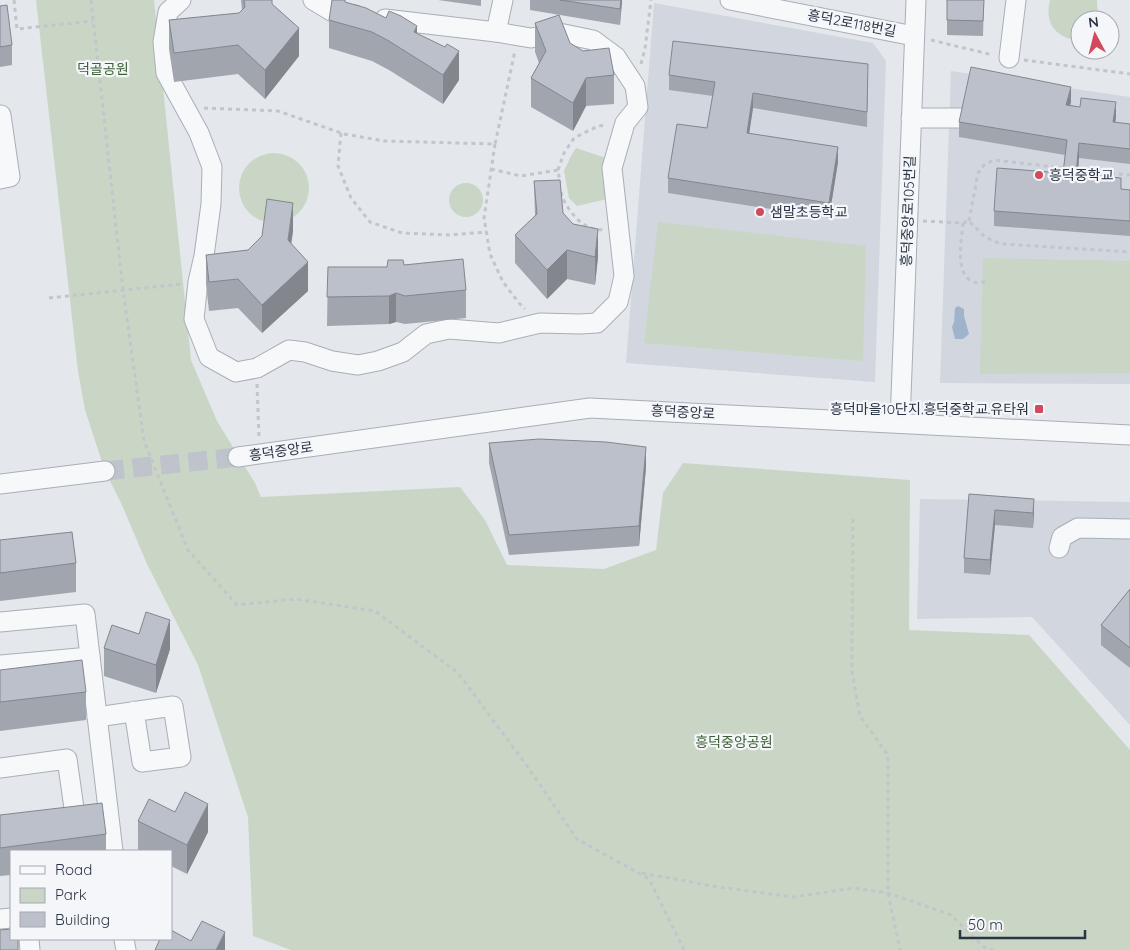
<svg xmlns="http://www.w3.org/2000/svg" width="1130" height="950" viewBox="0 0 1130 950" font-family="Quicksand,'Noto Sans KR',sans-serif">
  <rect width="100%" height="100%" fill="#e4e7ec"/>
  <g fill="#d2d6de">
    <path d="M654,3L873,43L886,61L875,382L626,363Z"/>
    <path d="M951,71L1130,97V384L940,383Z"/>
    <path d="M920,499L1130,502V725L1032,617L917,619Z"/>
  </g>
  <g fill="#c9d6c5">
    <path d="M36,0H154L191,360L217,421L255,483L261,497L460,487L485,520L507,565L604,569L656,550L663,493L683,463L910,480L909,630L1029,635L1130,750V950H291L253,936L248,817L198,665L147,564L122,505L105,471L85,410L78,371Z"/>
    <path d="M1050,0H1097L1098,20H1080V41C1056,38 1044,24 1050,0Z"/>
    <path d="M576,148L606,158L607,199L577,206L569,198L564,171L571,156Z"/>
    <circle cx="274" cy="188" r="35"/>
    <circle cx="466" cy="200" r="17"/>
    <path d="M658,222L866,246L863,361L644,343Z"/>
    <path d="M983,258L1130,261V373L980,374Z"/>
  </g>
  <path fill="#9fb4cc" d="M958,306L964,309V316L969,334L963,339H955L952,327L954,322L955,308Z"/>
  <g fill="none" stroke-linecap="round" stroke-linejoin="round">
    <path stroke="#bfc3cb" stroke-width="19" stroke-dasharray="19 9" stroke-linecap="butt" d="M105,471L238,457"/>
    <g stroke="#a9aeb7" stroke-width="21">
      <g id="minor">
        <path d="M181,0L168,12L163,42L166,73L199,133L212,167L211,204L204,256L198,282L194,319L209,357L236,372L257,368L289,350L305,352L332,361L358,365L378,361L403,352L426,334L449,329L499,333L540,323L580,324L597,323L618,302L624,276L612,168L625,123L638,107L635,86L616,57L593,40L559,33L531,38L496,32L385,19"/>
        <path d="M313,0L333,12L355,15"/>
        <path d="M730,0L914,36"/>
        <path d="M496,32L503,0"/>
        <path d="M1009,58L1016,0"/>
        <path d="M0,115H1L10,177L0,179"/>
        <path d="M911,118H963"/>
        <path d="M900,423L916,0"/>
        <path d="M238,457L590,408L1130,435"/>
        <path d="M0,484L105,471"/>
        <path d="M1059,548L1062,537L1078,528L1130,529"/>
        <path d="M0,622L85,614L113,851"/>
        <path d="M0,665L90,657"/>
        <path d="M97,717L173,706L181,757L142,762L134,711"/>
        <path d="M0,768L67,759L74,808"/>
        <path d="M0,919L11,918"/>
        <path d="M29,939L30,950"/>
        <path d="M124,939L126,950"/>
      </g>
    </g>
    <g stroke="#c2c5cb" stroke-width="3" stroke-dasharray="4 4" stroke-linecap="butt">
      <path d="M14,0L17,29L93,21"/>
      <path d="M91,0L123,290L144,441L188,550L237,605L296,599L375,611L458,673L530,770L577,839L649,879L684,950"/>
      <path d="M931,40L993,55"/>
      <path d="M1024,60L1130,74"/>
      <path d="M641,64L645,49L651,0"/>
      <path d="M204,108L278,111L344,134L384,141L495,144L515,51"/>
      <path d="M341,133L338,166L351,198L370,222L402,233L449,235L487,232"/>
      <path d="M495,144L484,218L490,254L503,282L519,303L525,309"/>
      <path d="M491,169L521,176L558,170L560,183"/>
      <path d="M558,170L564,153L574,138L598,126L607,125"/>
      <path d="M1079,170L1130,175"/>
      <path d="M561,192C563,204 579,225 591,228C595,230 599,229 603,230"/>
      <path d="M923,221L963,223L969,221L985,237L1001,244L1130,252"/>
      <path d="M969,221L978,173L984,165L994,160L1063,168"/>
      <path d="M963,223C962,239 954,274 973,282C977,283 981,282 985,282"/>
      <path d="M49,298L182,284"/>
      <path d="M257,384L259,438"/>
      <path d="M853,519L852,673L860,716L888,755V893L900,950"/>
      <path d="M642,873L712,886L793,897L854,888L888,893L951,915L984,947L993,950"/>
    </g>
    <use href="#minor" stroke="#f7f8fa" stroke-width="19"/>
  </g>
  <g fill="#a1a5ae">
    <path d="M241,0H272V4L299,56L265,99L238,74L174,82L169,49V20L239,13L242,10Z"/>
    <path d="M438,0H481V6Z"/>
    <path d="M530,0H622L620,25L530,10Z"/>
    <path d="M947,0H984L983,36L947,35Z"/>
    <path d="M346,3L417,34L459,80L443,104L389,70L372,61L329,48V20Z"/>
    <path d="M0,6L12,45V65L0,67Z"/>
    <path d="M535,23L570,43L614,75V104L586,106L573,131L531,107V78L539,63L535,52Z"/>
    <path d="M669,75L868,80L867,127L753,108L749,133L838,162L829,218L668,193V178L707,128L713,96L669,90Z"/>
    <path d="M1071,102L1070,105L1116,117L1115,123L1130,124V164L1079,158L1078,175L1121,189L1130,190V236L994,226V211L1063,173L1065,155L959,137V122Z"/>
    <path d="M534,181L563,213L598,257L595,285L567,279L547,299L515,263V235L535,216Z"/>
    <path d="M293,231L291,243L308,291L262,333L238,308L209,311L206,284V255L248,250Z"/>
    <path d="M404,265L466,290V318L405,324L396,322L389,324L327,326L328,267H387Z"/>
    <path d="M489,443L646,467L639,546L509,555L489,463Z"/>
    <path d="M969,494L1034,499L1033,528L995,525L990,575L964,573V558Z"/>
    <path d="M0,540L76,563V592L0,601Z"/>
    <path d="M1130,589V668L1101,645V625Z"/>
    <path d="M104,648L170,649L156,693L104,676Z"/>
    <path d="M0,670L86,692V720L0,731Z"/>
    <path d="M0,815L106,834V851H11V875L0,876Z"/>
    <path d="M138,821L208,832L187,874L171,866V851H142L138,850Z"/>
  </g>
  <g fill="#83868d">
    <path d="M621,0H622V2L620,25Z"/>
    <path d="M417,26V55L414,32Z"/>
    <path d="M299,28V56L265,99V70Z"/>
    <path d="M459,51V80L443,104V75Z"/>
    <path d="M586,78V106L573,131V103Z"/>
    <path d="M1071,87V102L1066,120V105Z"/>
    <path d="M753,93V108L747,148V133Z"/>
    <path d="M1116,102V117L1113,138V122Z"/>
    <path d="M1079,143V158L1076,190V174Z"/>
    <path d="M838,147V162L829,218V203Z"/>
    <path d="M293,203V231L288,268V240Z"/>
    <path d="M598,229V257L595,285V257Z"/>
    <path d="M567,250V279L547,299V270Z"/>
    <path d="M308,262V291L262,333V305Z"/>
    <path d="M396,293V322L389,324V296Z"/>
    <path d="M646,447V467L639,546V526Z"/>
    <path d="M1034,499V514L1033,528V513Z"/>
    <path d="M995,510V525L990,575V560Z"/>
    <path d="M170,620V649L156,693V665Z"/>
    <path d="M208,804V832L187,874V845Z"/>
    <path d="M225,932V950H216Z"/>
  </g>
  <g fill="#bbc0ca" stroke="#83868d">
    <path d="M244,0H272V4L299,28L265,70L238,45L174,53L169,20L239,13L245,7Z"/>
    <path d="M332,0H345V2L366,8L386,18L389,11L401,16L417,26L414,32L445,47L447,44L459,51L443,75L389,41L372,32L329,20Z"/>
    <path d="M560,0H621L620,9Z"/>
    <path d="M947,0H984L983,21L947,20Z"/>
    <path d="M7,5L12,45L0,47V6Z"/>
    <path d="M559,15L570,43L583,51L609,48L614,75L586,78L573,103L531,78L546,51L535,23Z"/>
    <path d="M673,41L868,64L867,112L753,93L747,133L838,147L829,203L668,178L677,124L707,128L715,82L669,75Z"/>
    <path d="M971,67L1071,87L1066,105L1080,107L1081,98L1116,102L1113,122L1130,124V149L1079,143L1076,174L1121,178V189L1130,190V221L994,211L997,168L1063,173L1067,140L959,122Z"/>
    <path d="M560,180L563,213L573,224L598,229L595,257L567,250L547,270L515,235L537,214L534,181Z"/>
    <path d="M267,199L293,203L288,240L308,262L262,305L238,279L209,282L206,255L248,250L262,236Z"/>
    <path d="M463,259L466,290L405,296L396,293L389,296L327,297L328,267H387L388,260H403L404,265Z"/>
    <path d="M539,439L606,442L646,447L639,526L509,535L489,443Z"/>
    <path d="M969,494L1034,499L1033,513L995,510L990,560L964,558Z"/>
    <path d="M72,532L76,563L0,573V540Z"/>
    <path d="M1130,589V648L1101,625Z"/>
    <path d="M146,612L170,620L156,665L104,648L112,625L139,634Z"/>
    <path d="M82,660L86,692L0,702V670Z"/>
    <path d="M185,792L208,804L187,845L138,821L149,799L175,812Z"/>
    <path d="M102,803L106,834L0,848V815Z"/>
    <path d="M202,921L225,932L216,950H155L160,939H171V930L191,941Z"/>
    <path d="M11,929V939H18V950H0V930Z"/>
  </g>
  <g fill="#d1495b" stroke="#f4f6f9" stroke-width="2">
    <circle cx="1039" cy="175" r="5"/>
    <circle cx="760" cy="212" r="5"/>
    <rect x="1034" y="404" width="10" height="10" rx="2.5"/>
  </g>
  <g text-anchor="middle" dominant-baseline="central" stroke-width="4.5" stroke-linejoin="round" paint-order="stroke">
    <g font-size="14" fill="#2b3445" stroke="#f4f6f9">
      <text transform="translate(852 23) rotate(11)">흥덕2로118번길</text>
      <text transform="translate(908 211) rotate(-88)">흥덕중앙로105번길</text>
      <text transform="translate(683 412) rotate(3)">흥덕중앙로</text>
      <text transform="translate(281 451) rotate(-8)">흥덕중앙로</text>
    </g>
    <g font-size="14" fill="#3f6138" stroke="#f4f6f9">
      <text x="103" y="69">덕골공원</text>
      <text x="734" y="742">흥덕중앙공원</text>
    </g>
    <g font-size="14" fill="#2b3445" stroke="#f4f6f9" text-anchor="start">
      <text x="1049" y="175">흥덕중학교</text>
      <text x="770" y="212">샘말초등학교</text>
      <text x="1029" y="409" text-anchor="end">흥덕마을10단지.흥덕중학교.유타워</text>
    </g>
  </g>
  <rect x="10" y="850" width="162" height="90" fill="#f4f6f9" stroke="#a4a8b1"/>
  <rect x="20" y="866" width="25" height="8" fill="#f7f8fa" stroke="#a4a8b1"/>
  <text x="55" y="875" font-size="15" fill="#2b3445">Road</text>
  <rect x="20" y="888" width="25" height="15" fill="#c9d6c5" stroke="#a4a8b1"/>
  <text x="55" y="900" font-size="15" fill="#2b3445">Park</text>
  <rect x="20" y="912" width="25" height="15" fill="#bbc0ca" stroke="#a4a8b1"/>
  <text x="55" y="925" font-size="15" fill="#2b3445">Building</text>
  <g transform="translate(1095 35) rotate(353)"><circle r="24" fill="#f4f6f9" stroke="#a4a8b1"/>
  <path d="M0-4L9 19L0 12L-9 19Z" fill="#d1495b"/>
  <text y="-8" font-size="14" font-weight="bold" text-anchor="middle" fill="#2b3445">N</text>
  </g>
  <path d="M960 930v8h125v-8" fill="none" stroke="#2b3445" stroke-width="2.5"/>
  <text x="968" y="930" font-size="15" fill="#2b3445" stroke="#f4f6f9" stroke-width="4" paint-order="stroke">50 m</text>
</svg>
